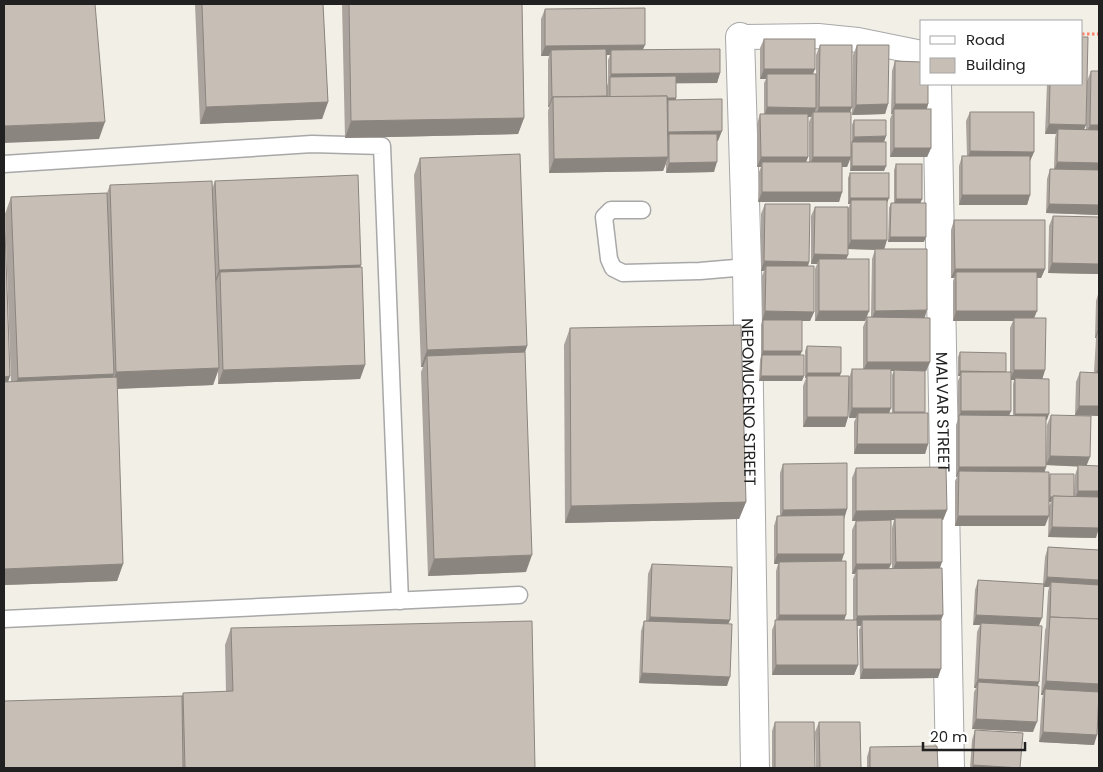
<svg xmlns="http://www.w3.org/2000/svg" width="1103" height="772" viewBox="0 0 1103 772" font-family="Poppins,sans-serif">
  <rect width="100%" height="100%" fill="#f2efe7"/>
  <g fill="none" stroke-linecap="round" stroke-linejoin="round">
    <g stroke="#a8a8a8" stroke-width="19">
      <g id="service">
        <path d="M4,164L312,144L382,146L400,601"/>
        <path d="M642,210H611L604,217L609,259L613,268L623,273L700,271L747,267"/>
        <path d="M4,619L519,595"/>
      </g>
    </g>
    <g stroke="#a8a8a8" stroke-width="26">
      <path id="pedestrian" d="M740,37L818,36L858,40L922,53"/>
    </g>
    <g stroke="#a8a8a8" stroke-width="30">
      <g id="minor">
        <path id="s1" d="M740,37L747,267L755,768"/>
        <path id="s2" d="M937,84L950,768"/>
      </g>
    </g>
    <path stroke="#fe826c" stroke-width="3" stroke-dasharray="2.5 2.5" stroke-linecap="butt" d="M1082,34H1099"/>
    <use href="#service" stroke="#fff" stroke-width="16"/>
    <use href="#pedestrian" stroke="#fff" stroke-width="24"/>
    <use href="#minor" stroke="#fff" stroke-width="28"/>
  </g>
  <g fill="#aba39d" fill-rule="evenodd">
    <path d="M195,4H323L328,102L322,119L200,124Z"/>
    <path d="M342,4H522L524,118L518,134L345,138Z"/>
    <path d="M545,9L643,50L720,73L717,83H676V100L718,141H717L714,172L666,173V164L663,171L549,173L548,111L549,107H548V60L549,56H541V19ZM607,55H610L608,60V83L607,86Z"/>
    <path d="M764,39L813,74H816V55L820,45L852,107L850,112L851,146L852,142L886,166L884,171H850V158L847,167H842V192L839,202H758L759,172L761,167H757V124L760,114H764V83L766,79H760V48ZM808,117H811L809,122V162H806L808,157Z"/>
    <path d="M857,45L888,104L885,114L852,115L853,55Z"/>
    <path d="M895,61L928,104L927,109L931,148L927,157H890V119L892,114H891L892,71Z"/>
    <path d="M1091,71L1099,215L1046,213L1047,179L1050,169H1054L1055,138L1056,134H1045L1047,84H1082L1084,129H1086L1087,81Z"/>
    <path d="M970,112L1034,152L1030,161V195L1027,205H959V166L962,156H967L966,121Z"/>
    <path d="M854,120L886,136L884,142H852V125Z"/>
    <path d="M420,158L527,346L525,353L526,572L428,576L421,372L423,367H421L414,175Z"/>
    <path d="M896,164L922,199L920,203L924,242H888L889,208L891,203H894V170Z"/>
    <path d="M850,173L887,203L884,249L925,318L930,362L926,371H925V413L928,444L925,454H854V422L856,418H849V403L848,417L845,427H803V386L806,378H805V351L807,346L840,376L849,378L852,369H863V327L867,317H871L872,259L875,250L848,249L846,259L869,311L865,321H815V269L817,264H811V216L815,207L848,209L850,204H848V178ZM891,371H894L892,375V413H889L891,408Z"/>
    <path d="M215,181L361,267L365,365L360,379L218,384V371L213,385L117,389L123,564L117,581L4,585V202L10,376L8,382H11L5,214L11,197L107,193L110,185L212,189Z"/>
    <path d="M765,204L809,262L808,266L814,312L810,321H802L800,355L802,381H759L760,360L761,356V325L762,321V276L764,271H761V214Z"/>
    <path d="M1053,216L1098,274L1048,273L1049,226Z"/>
    <path d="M954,220L1045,269L1041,278H1037L1034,318L1045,370L1042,379L1047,420H1046V464L1047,425L1051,415L1087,465L1096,538L1048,537L1049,506L1051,502H1049L1045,526H955V481L957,477H956V425L958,419V381L960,376H958V357L960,352L1006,372H1010V328L1013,321H953V281L954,278H951V230ZM1011,380H1014L1013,384V415H1009ZM1046,465L1078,466L1075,475L1074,497L1050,474L1049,479L1045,472Z"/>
    <path d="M1099,291V416L1075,415L1076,382L1080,372H1094L1096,338H1095L1096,301Z"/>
    <path d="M570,328L746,502L739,519L565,523L564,345Z"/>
    <path d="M783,464L847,509L844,518L842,561L844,620H853V579L855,574H852V530L856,521H852V478L856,468L947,510L943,520H942L940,568L943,615L941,620L938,678L860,679L859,630L861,626H857L858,665L854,675H772V630L776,620V571L778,564H774V526L777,516H780V473ZM891,520H894L892,528V569H889Z"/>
    <path d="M1048,547L1099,550V705L1094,745L1039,742L1042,699L1043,695H1041L1045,630L1046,627L1048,592L1049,587H1044L1039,626L1038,685L1033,732L972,729L974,692L976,688H974L977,632L980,625H973L975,590L978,580L1043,584L1045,557Z"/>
    <path d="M652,564L728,624L727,686L639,683L641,631L644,621H646L648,574Z"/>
    <path d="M231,628L535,768H4L182,696L183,693L226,692L225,645Z"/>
    <path d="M775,722L815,768H772V731Z"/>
    <path d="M819,722L861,768H816L815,732Z"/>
    <path d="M975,730L1020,768H970L972,740Z"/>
    <path d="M870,747L938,768H867V757Z"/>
  </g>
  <g fill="#8b857f">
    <path d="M645,45L641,54L611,50L610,55L551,56V50L549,56H541L545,46Z"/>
    <path d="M764,69H815L811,79L767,74L766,79H760Z"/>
    <path d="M720,73L717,83L610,84V77L611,74Z"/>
    <path d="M552,97H553L549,107H548Z"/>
    <path d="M610,98H676L673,107L668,100L666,107Z"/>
    <path d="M328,102L322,119L200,124L206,107Z"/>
    <path d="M888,104L885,114L852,115L856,105Z"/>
    <path d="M895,104H928L925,114L894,109L892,114H891Z"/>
    <path d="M767,107L816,108L813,117V112L811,117H764Z"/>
    <path d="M819,107H852L848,116H816Z"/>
    <path d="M524,118L518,134L345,138L351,121Z"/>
    <path d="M105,122L99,139L4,143V126Z"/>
    <path d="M1049,124L1086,125L1082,135L1058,129L1056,134H1045Z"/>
    <path d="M1090,125H1099V135L1086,134Z"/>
    <path d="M722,131L718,141L669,142V134L666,142H665L668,132Z"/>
    <path d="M886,136L884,142H852L854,137Z"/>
    <path d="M894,148H931L927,157H890Z"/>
    <path d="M970,151L1034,152L1030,161H967Z"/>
    <path d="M668,157L663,171L549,173L554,159Z"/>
    <path d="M761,157H808L804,167L762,162L761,167H757Z"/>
    <path d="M813,157H851L847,167H809Z"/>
    <path d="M717,162L714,172L666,173L669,163Z"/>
    <path d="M1057,162L1099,163V173L1054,172Z"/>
    <path d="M852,166H886L884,171H850Z"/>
    <path d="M762,192H842L839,202H758Z"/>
    <path d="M962,195H1030L1027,205H959Z"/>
    <path d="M850,198H889L887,203L851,200L850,204H848Z"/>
    <path d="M896,199H922L920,204H894Z"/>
    <path d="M1049,204L1099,205V215L1046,213Z"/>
    <path d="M890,237H926L924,242H888Z"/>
    <path d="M851,240H887L884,250L847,249Z"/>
    <path d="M814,254L848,255L844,265L819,259L817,264H811Z"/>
    <path d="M764,261L809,262L806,272L766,266L764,271H761Z"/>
    <path d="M1052,263L1099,264V270L1098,274L1048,273Z"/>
    <path d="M361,265L356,278L220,272L215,284H214L219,270Z"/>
    <path d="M955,269H1045L1041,278H956V272L954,278H951Z"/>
    <path d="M927,310L924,320H871L875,311Z"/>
    <path d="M765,311L814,312L810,321H762Z"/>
    <path d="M819,311H869L865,321H815Z"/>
    <path d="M956,311H1037L1033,321L1014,318L1013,321H953Z"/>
    <path d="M1098,328H1099V338V330L1096,338H1095Z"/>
    <path d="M527,346L521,363L427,356L423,367H421L427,350Z"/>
    <path d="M763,351H802L800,356H761Z"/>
    <path d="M867,362H930L926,371H863Z"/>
    <path d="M365,365L360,379L218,384L223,370Z"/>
    <path d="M219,368L213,385L110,389L116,372Z"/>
    <path d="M1098,368H1099V378H1094Z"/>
    <path d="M1014,370H1045L1042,380H1010Z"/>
    <path d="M960,371L961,372L960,376H958Z"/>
    <path d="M807,373H841L839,378L807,376L806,378H805Z"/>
    <path d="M114,374L107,391L11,394L18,378Z"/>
    <path d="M10,376L4,393V377Z"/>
    <path d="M761,376H804L802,381H759Z"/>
    <path d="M1079,406H1099V416L1075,415Z"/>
    <path d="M852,408H891L887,418L858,413L856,418H849Z"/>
    <path d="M961,411H1011L1007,421L959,417Z"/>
    <path d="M1015,414H1049L1047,420H1013Z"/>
    <path d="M807,417H848L845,427H803Z"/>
    <path d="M857,444H928L925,454H854Z"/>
    <path d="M1050,456L1090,457L1086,467L1046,465Z"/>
    <path d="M959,467H1046L1043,476L959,471L957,477H956Z"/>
    <path d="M1078,491H1099V501H1074Z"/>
    <path d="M1050,497H1052L1051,502H1048Z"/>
    <path d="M746,502L739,519L565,523L571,506Z"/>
    <path d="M847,509L844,519L780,520L783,510Z"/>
    <path d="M947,510L943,520H895V518L894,520L852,521L856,511Z"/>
    <path d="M958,516H1049L1045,526H955Z"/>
    <path d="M1052,527L1099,528L1096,538L1048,537Z"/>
    <path d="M777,554H844L841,563L779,562L778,564H774Z"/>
    <path d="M532,555L526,572L428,576L434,559Z"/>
    <path d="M896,562H942L939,571L892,572Z"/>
    <path d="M123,564L117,581L4,585V569Z"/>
    <path d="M856,564H891L887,573L857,569L855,574H852Z"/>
    <path d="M1047,577L1099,580V584L1097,590L1051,582L1049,587H1043Z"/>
    <path d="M779,615H846L843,624L776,625Z"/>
    <path d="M943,615L939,625L862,620L861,626H854L857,616Z"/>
    <path d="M976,615L1042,618L1038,628L981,623L980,625H973Z"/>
    <path d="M650,617L730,620L726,630L646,627Z"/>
    <path d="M776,665H858L854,675H772Z"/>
    <path d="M863,669H941L938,678L860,679Z"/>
    <path d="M642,673L730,677L727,686L639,683Z"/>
    <path d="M978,679L1039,682L1036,692L978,682L976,688H974Z"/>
    <path d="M1046,681L1099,684V698L1045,689L1043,695H1041Z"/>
    <path d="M976,719L1037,722L1033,732L972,729Z"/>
    <path d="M1043,732L1097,735L1094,745L1039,742Z"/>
    <path d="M973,765L1020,768H972Z"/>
  </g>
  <g fill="#c7beb6" stroke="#8b857f">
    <path d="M4,4H95L105,122L4,126Z"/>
    <path d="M202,4H323L328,102L206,107Z"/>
    <path d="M349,4H522L524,118L351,121Z"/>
    <path d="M645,8V45L545,46V9Z"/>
    <path d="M1082,37H1088L1086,125L1049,124L1050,84H1082Z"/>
    <rect x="764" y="39" width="51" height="30"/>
    <path d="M820,45H852V107H819Z"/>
    <path d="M857,45H889L888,104L856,105Z"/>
    <path d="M606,49L607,96L552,97L551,50Z"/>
    <path d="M720,49V73L611,74V50Z"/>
    <path d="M895,61L922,62V84H928V104H895Z"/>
    <path d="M1091,71H1099V125H1090Z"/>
    <path d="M767,74H816V108L767,107Z"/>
    <path d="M676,76V98H667V96L610,97V77Z"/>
    <path d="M667,96L668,157L554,159L553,97Z"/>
    <path d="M722,99V131L668,132V100Z"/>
    <rect x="894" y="109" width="37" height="39"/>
    <rect x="813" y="112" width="38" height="45"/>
    <path d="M970,112H1034V152L970,151Z"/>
    <path d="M760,114H808V157H761Z"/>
    <path d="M854,120H886V136L854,137Z"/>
    <path d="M1058,129L1099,130V163L1057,162Z"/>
    <path d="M669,134H717V162L669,163Z"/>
    <rect x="852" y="142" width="34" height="24"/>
    <path d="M520,154L527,346L427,350L420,158Z"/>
    <rect x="962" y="156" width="68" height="39"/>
    <rect x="762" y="162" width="80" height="30"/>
    <rect x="896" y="164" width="26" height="35"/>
    <path d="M1050,169L1099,170V205L1049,204Z"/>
    <rect x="850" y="173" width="39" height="25"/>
    <path d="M358,175L361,265L219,270L215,181Z"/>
    <path d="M212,181L219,368L116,372L110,185Z"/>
    <path d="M107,193L114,374L18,378L11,197Z"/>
    <rect x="851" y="200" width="36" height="40"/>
    <path d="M4,202L10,376L4,377Z"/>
    <path d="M891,203H926V237H890Z"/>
    <path d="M765,204H810L809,262L764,261Z"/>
    <path d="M815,207H848V255L814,254Z"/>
    <path d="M1053,216L1099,217V264L1052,263Z"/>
    <path d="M954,220H1045V269H955Z"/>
    <path d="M875,249H927V310L875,311Z"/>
    <rect x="819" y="259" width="50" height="52"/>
    <path d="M766,266H814V312L765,311Z"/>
    <path d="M362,267L365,365L223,370L220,272Z"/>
    <rect x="956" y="272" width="81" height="39"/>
    <path d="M1099,291V328H1098Z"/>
    <path d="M867,317L930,318V362H867Z"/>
    <path d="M1014,318H1046L1045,370H1014Z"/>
    <rect x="763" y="320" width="39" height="31"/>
    <path d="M741,325L746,502L571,506L570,328Z"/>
    <path d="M1099,330V368H1098Z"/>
    <path d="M807,346L841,347V373H807Z"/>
    <path d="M525,352L532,555L434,559L427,356Z"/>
    <path d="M960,352L1006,353V372L960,371Z"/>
    <path d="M762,355H804V376H761Z"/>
    <rect x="852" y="369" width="39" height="39"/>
    <path d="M894,370L925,371V412H894Z"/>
    <rect x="961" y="372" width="50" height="39"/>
    <path d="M1080,372L1099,373V406H1079Z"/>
    <path d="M807,376H849L848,417H807Z"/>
    <path d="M117,377L123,564L4,569V382Z"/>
    <path d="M1015,378L1049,379V414H1015Z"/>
    <path d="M858,413H928V444H857Z"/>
    <path d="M959,415L1046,416V467H959Z"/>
    <path d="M1051,415L1091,416L1090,457L1050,456Z"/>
    <path d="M847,463V509L783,510V464Z"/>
    <path d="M1078,465L1099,466V491H1078Z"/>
    <path d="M946,467L947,510L856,511V468Z"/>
    <path d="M959,471L1049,472V516H958Z"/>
    <path d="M1050,474H1074V497L1053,496V497H1050Z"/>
    <path d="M1053,496L1099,497V528L1052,527Z"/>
    <path d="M844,515V554H777V516Z"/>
    <path d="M895,518H942V562H896Z"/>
    <path d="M891,520V564H856V521Z"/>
    <path d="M1048,547L1099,550V580L1047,577Z"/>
    <path d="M846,561V615H779V562Z"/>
    <path d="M652,564L732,567L730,620L650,617Z"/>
    <path d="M942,568L943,615L857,616V569Z"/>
    <path d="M978,580L1044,584L1042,618L976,615Z"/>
    <path d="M1051,582L1099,585V619L1050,617Z"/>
    <path d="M1050,617L1099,619V684L1046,681Z"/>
    <path d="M775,620H857L858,665H776Z"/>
    <path d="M862,620H941V669H863Z"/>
    <path d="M532,621L535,768H185L183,693L233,691L231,628Z"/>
    <path d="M644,621L732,624L730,677L642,673Z"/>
    <path d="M981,623L1042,626L1039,682L978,679Z"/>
    <path d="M978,682L1039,686L1037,722L976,719Z"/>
    <path d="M1045,689L1099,692L1097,735L1043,732Z"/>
    <path d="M182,696L183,768H4V701Z"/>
    <path d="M775,722H814L815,768H775Z"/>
    <path d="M819,722H860L861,768H820Z"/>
    <path d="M975,730L1023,733L1020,768L973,765Z"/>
    <path d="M937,746L938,768H870V747Z"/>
  </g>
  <g text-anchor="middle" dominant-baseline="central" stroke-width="4" stroke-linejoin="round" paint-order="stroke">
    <g font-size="16" fill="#212121" stroke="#fff">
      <text stroke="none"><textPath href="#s1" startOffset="365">NEPOMUCENO STREET</textPath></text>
      <text stroke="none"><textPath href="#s2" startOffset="328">MALVAR STREET</textPath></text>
    </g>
  </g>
  <rect width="1103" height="772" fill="none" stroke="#212121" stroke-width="10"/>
  <rect x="920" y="20" width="162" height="65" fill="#ffffff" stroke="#a6a6a6"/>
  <rect x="930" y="36" width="25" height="8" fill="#ffffff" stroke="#a6a6a6"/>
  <text x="966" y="45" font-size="15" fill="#212121">Road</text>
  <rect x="930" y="58" width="25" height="15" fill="#c7beb6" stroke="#a6a6a6"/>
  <text x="966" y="70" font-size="15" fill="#212121">Building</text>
  <path d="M923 742v8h102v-8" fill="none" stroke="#212121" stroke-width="2.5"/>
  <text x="930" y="742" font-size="15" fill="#212121" stroke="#ffffff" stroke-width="4" paint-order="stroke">20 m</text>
</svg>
